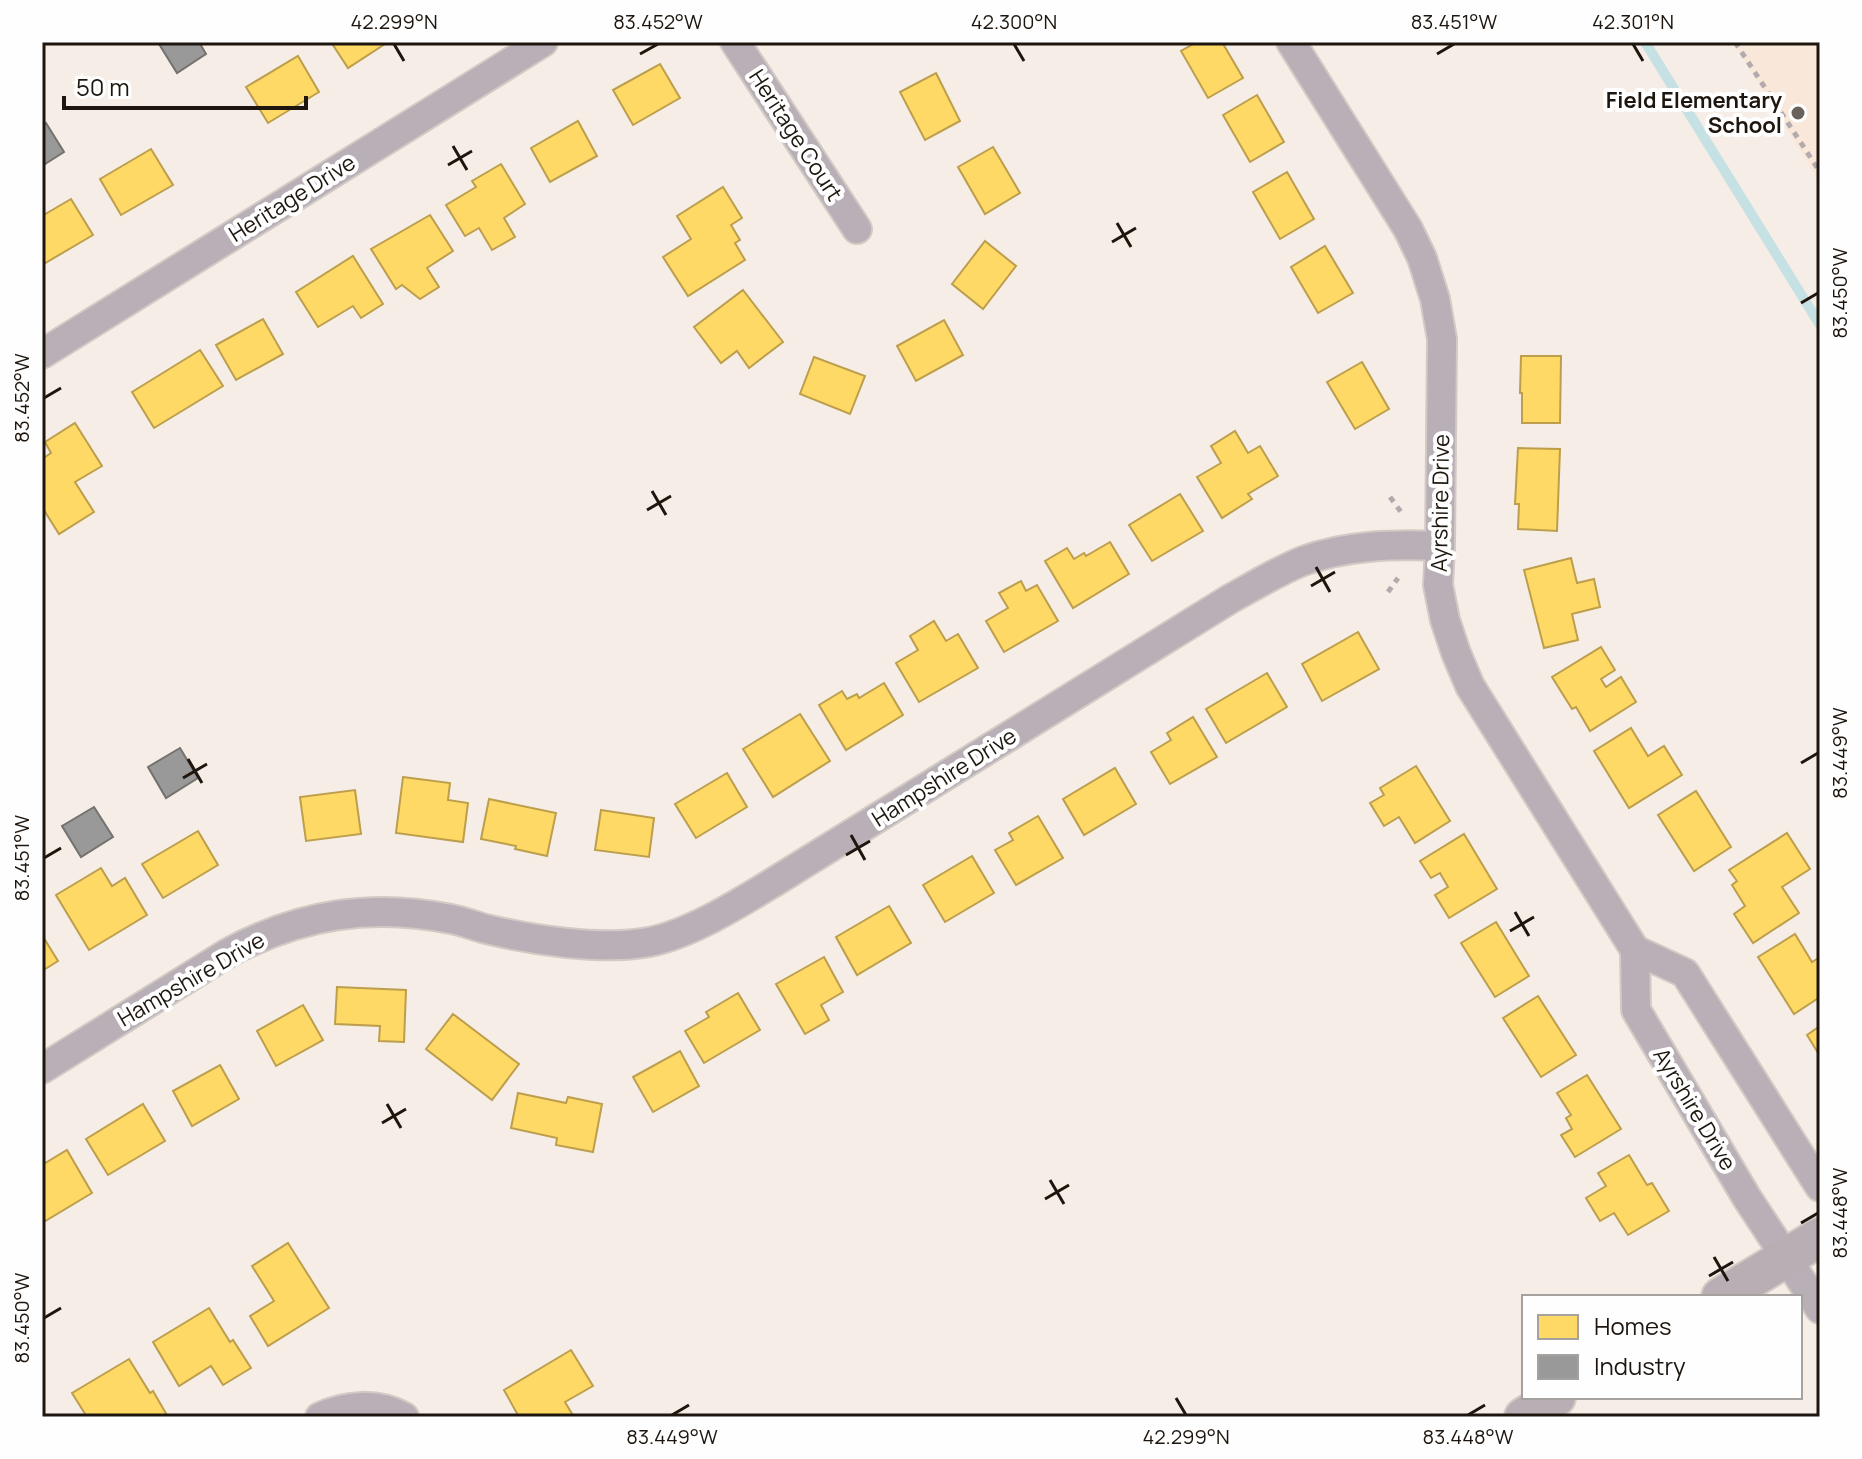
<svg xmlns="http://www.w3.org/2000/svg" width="1862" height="1459" viewBox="0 0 1862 1459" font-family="Manrope,sans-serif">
  <rect width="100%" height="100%" fill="#f6eee6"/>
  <path fill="#f9e8d9" d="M1733,42H1820V183Z"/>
  <g fill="#ffd966" stroke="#bc9e4c" stroke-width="2">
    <path d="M331,42H388L348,68Z"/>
    <path d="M1197,42H1222L1243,78L1208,98L1181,51Z"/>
    <path d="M298,56L319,92L268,123L246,87Z"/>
    <path d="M660,64L680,98L633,125L613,90Z"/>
    <path d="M936,73L960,121L925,140L900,92Z"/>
    <path d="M1257,95L1284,142L1250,162L1223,115Z"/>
    <path d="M578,121L597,156L550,182L531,148Z"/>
    <path d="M993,147L1020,193L985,214L958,167Z"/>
    <path d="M151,149L173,185L121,215L100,179Z"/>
    <path d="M501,164L525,204L504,218L515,237L492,250L479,228L465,236L446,205L476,187L472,181Z"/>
    <path d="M1287,172L1314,219L1280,239L1253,192Z"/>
    <path d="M723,187L742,218L731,225L740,240L735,243L745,260L688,296L663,257L691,239L677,216Z"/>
    <path d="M71,199L93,235L42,265V216Z"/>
    <path d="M430,215L453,251L427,268L439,287L420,299L402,285L396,289L371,249Z"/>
    <path d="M985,241L1016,266L983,309L952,284Z"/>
    <path d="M1325,246L1353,293L1318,313L1291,267Z"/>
    <path d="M353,256L383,304L361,318L353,306L318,327L296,292Z"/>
    <path d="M743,290L783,342L749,368L737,351L721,363L694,327Z"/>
    <path d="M263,319L283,354L236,380L216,345Z"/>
    <path d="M944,320L963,355L916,381L897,346Z"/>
    <path d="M200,350L223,386L154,428L132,392Z"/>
    <path d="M1521,356H1561L1560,423H1522V393H1520Z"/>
    <path d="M814,357L865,376L850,414L800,394Z"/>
    <path d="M1362,362L1389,409L1355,429L1327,382Z"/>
    <path d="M75,423L102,466L75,482L94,512L59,534L42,507V459L51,453L45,442Z"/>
    <path d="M1235,431L1248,453L1260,446L1278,476L1248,494L1252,499L1222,518L1197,477L1221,463L1211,446Z"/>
    <path d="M1518,448L1560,449L1557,531L1518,529L1519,504H1515Z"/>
    <path d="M1180,494L1203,531L1152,561L1129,525Z"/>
    <path d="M1110,542L1129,574L1073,608L1045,561L1067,548L1074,559L1084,553L1086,556Z"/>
    <path d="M1571,558L1577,583L1594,579L1600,607L1572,614L1578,640L1544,648L1524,570Z"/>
    <path d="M1021,581L1026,591L1037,585L1058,621L1004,652L986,621L1008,608L999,593Z"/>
    <path d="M934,621L946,641L958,634L978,668L919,702L896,663L918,650L910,636Z"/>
    <path d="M1358,632L1379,669L1322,701L1302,664Z"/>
    <path d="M1601,647L1615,670L1601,679L1606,687L1621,677L1636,702L1590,731L1576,707L1572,709L1552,677Z"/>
    <path d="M1267,673L1287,707L1226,743L1206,709Z"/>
    <path d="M884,683L903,715L846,750L819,705L842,691L847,699L857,694L859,698Z"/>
    <path d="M800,714L830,761L773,797L743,749Z"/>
    <path d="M1193,717L1217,757L1170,784L1151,752L1171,740L1167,733Z"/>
    <path d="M1631,728L1648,756L1664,746L1682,775L1629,808L1594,751Z"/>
    <path d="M1416,766L1450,821L1415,843L1399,817L1384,826L1370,803L1384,795L1380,788Z"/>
    <path d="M1115,768L1136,804L1084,835L1063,799Z"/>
    <path d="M727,773L747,807L696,838L675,804Z"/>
    <path d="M403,777L450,783L448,800L468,803L463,842L396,833Z"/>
    <path d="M355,790L361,834L306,841L300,797Z"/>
    <path d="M1696,791L1731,847L1694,871L1658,815Z"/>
    <path d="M489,799L556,813L547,856L515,849L516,846L481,839Z"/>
    <path d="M601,810L654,818L649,857L595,850Z"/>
    <path d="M1038,816L1063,858L1016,885L995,850L1013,840L1009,833Z"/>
    <path d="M198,831L218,865L163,898L142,864Z"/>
    <path d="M1787,833L1810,869L1782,887L1799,913L1753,943L1734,914L1745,906L1732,885L1737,881L1729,870Z"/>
    <path d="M1464,834L1497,889L1449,918L1435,895L1448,887L1440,873L1431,878L1420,861Z"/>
    <path d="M972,856L994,893L945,922L923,885Z"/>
    <path d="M101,868L112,886L125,878L147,915L89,950L56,895Z"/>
    <path d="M889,906L911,943L857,975L836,937Z"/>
    <path d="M1496,922L1529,976L1495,997L1461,943Z"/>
    <path d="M1795,934L1812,962L1820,957V997L1794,1014L1758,957Z"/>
    <path d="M42,935L58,961L42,971Z"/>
    <path d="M824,957L843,992L821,1005L829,1020L805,1034L776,984Z"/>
    <path d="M337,987L406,990L404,1042L379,1041L380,1026L335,1024Z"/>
    <path d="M738,993L760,1030L704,1063L685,1031L709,1017L706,1012Z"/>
    <path d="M1538,996L1576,1055L1541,1077L1503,1018Z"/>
    <path d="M303,1005L323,1040L276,1066L257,1031Z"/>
    <path d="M453,1014L519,1064L492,1100L426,1049Z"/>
    <path d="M1820,1026V1056L1807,1035Z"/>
    <path d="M680,1051L699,1086L653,1112L633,1077Z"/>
    <path d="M220,1065L239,1099L192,1126L173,1091Z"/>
    <path d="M1587,1075L1621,1129L1575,1157L1561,1135L1572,1129L1566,1118L1571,1115L1557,1093Z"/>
    <path d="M518,1093L566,1103L568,1097L602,1104L593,1152L556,1145L557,1138L511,1128Z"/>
    <path d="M143,1104L165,1141L108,1175L86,1139Z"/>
    <path d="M67,1150L92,1193L42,1223V1165Z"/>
    <path d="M1629,1155L1647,1185L1652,1183L1669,1211L1628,1235L1614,1213L1600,1221L1586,1198L1606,1186L1598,1173Z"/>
    <path d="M288,1243L329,1308L268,1346L250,1316L274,1301L252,1266Z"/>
    <path d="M209,1308L230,1342L233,1340L251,1368L223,1385L211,1366L179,1386L153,1342Z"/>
    <path d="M571,1350L593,1386L565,1402L574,1417H519L504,1390Z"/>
    <path d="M129,1359L150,1393L153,1391L168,1417H87L72,1393Z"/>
  </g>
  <g fill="#999" stroke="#74726f" stroke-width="2">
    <path d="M162,42H199L206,54L177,73L159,44Z"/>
    <path d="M46,123L64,152L42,166V126Z"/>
    <path d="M180,748L198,778L166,798L148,767Z"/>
    <path d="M94,807L113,837L81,857L62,826Z"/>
  </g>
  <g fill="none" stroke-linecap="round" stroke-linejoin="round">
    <path stroke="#c5e1e3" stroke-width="10" d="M1645,42L1820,325"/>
    <g stroke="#d2cbc5" stroke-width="32">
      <g id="minor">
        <path d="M735,42L857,229"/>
        <path d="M1291,42L1408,229L1422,258L1435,299L1442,339L1440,546L1438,585L1445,620L1456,653L1470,686L1635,950L1636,1010L1747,1198L1820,1309"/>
        <path d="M42,354L543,42"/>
        <path d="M1635,950L1685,973L1820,1187"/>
        <path d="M42,1069L228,953C300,914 371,903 451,919C463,921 474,926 486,929C532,940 602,951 649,942C690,934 738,904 774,882L1230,599C1254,586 1278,571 1303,561C1347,545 1394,544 1440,546"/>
        <path d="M320,1417C346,1405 377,1402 404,1417"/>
      </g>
    </g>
    <g stroke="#d2cbc5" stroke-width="42">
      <g id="secondary">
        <path d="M1721,1297L1820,1237"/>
        <path d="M1524,1417L1556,1397"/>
      </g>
    </g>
    <g stroke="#b2aaad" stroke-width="5" stroke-dasharray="6 6" stroke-linecap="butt">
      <path d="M1735,42L1820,172"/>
      <path d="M1390,497L1401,512"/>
      <path d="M1388,592L1398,578"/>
    </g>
    <use href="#minor" stroke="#b9afb6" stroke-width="28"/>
    <use href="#secondary" stroke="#b8aeb3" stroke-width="38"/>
  </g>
  <path fill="none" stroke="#1e160e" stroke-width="3" d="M394,44L404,61M1014,44L1024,61M1633,44L1643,61M640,54L658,44M1437,54L1454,44M453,146L467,170M448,165L472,151M1117,223L1131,247M1112,242L1136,228M1801,303L1818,293M44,398L61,388M652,491L666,515M647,510L671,496M1316,567L1330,592M1311,586L1335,572M188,759L202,783M1801,763L1818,753M183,778L207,764M851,835L865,860M846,855L870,841M44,858L61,848M1515,912L1529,936M1510,931L1534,917M387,1104L401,1128M382,1123L406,1109M1050,1180L1064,1204M1045,1199L1069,1185M1801,1223L1818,1213M1714,1257L1728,1281M1709,1276L1733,1262M44,1318L61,1308M1176,1398L1186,1415M672,1415L689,1405M1468,1415L1485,1405"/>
  <circle fill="#6a625a" stroke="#fefefe" stroke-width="3" cx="1798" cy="113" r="8"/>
  <g text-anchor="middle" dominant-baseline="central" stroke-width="8" stroke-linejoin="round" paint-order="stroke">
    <g font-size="22" font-weight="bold" fill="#1e160e" stroke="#fefefe" text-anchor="end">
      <text x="1782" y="100">Field Elementary<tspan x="1782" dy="25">School</tspan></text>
    </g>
    <g font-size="22" fill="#1e160e" stroke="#fefefe">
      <text transform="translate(796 135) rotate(57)">Heritage Court</text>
      <text transform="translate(292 198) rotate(-32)">Heritage Drive</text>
      <text transform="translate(1440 503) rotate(-89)">Ayrshire Drive</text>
      <text transform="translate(944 777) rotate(-32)">Hampshire Drive</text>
      <text transform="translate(191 979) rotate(-30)">Hampshire Drive</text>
      <text transform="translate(1695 1109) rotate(59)">Ayrshire Drive</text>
    </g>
  </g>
  <rect width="1862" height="1459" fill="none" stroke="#fefefe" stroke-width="88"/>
  <rect x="1522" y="1295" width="280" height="104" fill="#fefefe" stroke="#a4a19e" stroke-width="2"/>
  <rect x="1538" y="1315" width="40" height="24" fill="#ffd966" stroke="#a4a19e" stroke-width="2"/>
  <text x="1594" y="1335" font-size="24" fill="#1e160e">Homes</text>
  <rect x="1538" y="1355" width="40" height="24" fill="#999999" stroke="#a4a19e" stroke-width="2"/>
  <text x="1594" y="1375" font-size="24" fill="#1e160e">Industry</text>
  <path d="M64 96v12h242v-12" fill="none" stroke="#1e160e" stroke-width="4"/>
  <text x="76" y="96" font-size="24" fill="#1e160e" stroke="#fefefe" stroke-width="6" paint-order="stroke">50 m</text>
  <rect x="44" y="44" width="1774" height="1371" fill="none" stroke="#1e160e" stroke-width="3"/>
  <g font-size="20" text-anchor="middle" fill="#1e160e">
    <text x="394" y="29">42.299°N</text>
    <text x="658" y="29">83.452°W</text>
    <text x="1014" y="29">42.300°N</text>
    <text x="1454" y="29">83.451°W</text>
    <text x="1633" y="29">42.301°N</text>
    <text transform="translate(1840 293) rotate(-90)" y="7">83.450°W</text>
    <text transform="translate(22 398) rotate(-90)" y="7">83.452°W</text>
    <text transform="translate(1840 753) rotate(-90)" y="7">83.449°W</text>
    <text transform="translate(22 858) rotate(-90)" y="7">83.451°W</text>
    <text transform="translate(1840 1213) rotate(-90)" y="7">83.448°W</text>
    <text transform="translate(22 1318) rotate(-90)" y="7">83.450°W</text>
    <text x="672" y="1444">83.449°W</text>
    <text x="1186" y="1444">42.299°N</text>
    <text x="1468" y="1444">83.448°W</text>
  </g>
</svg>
